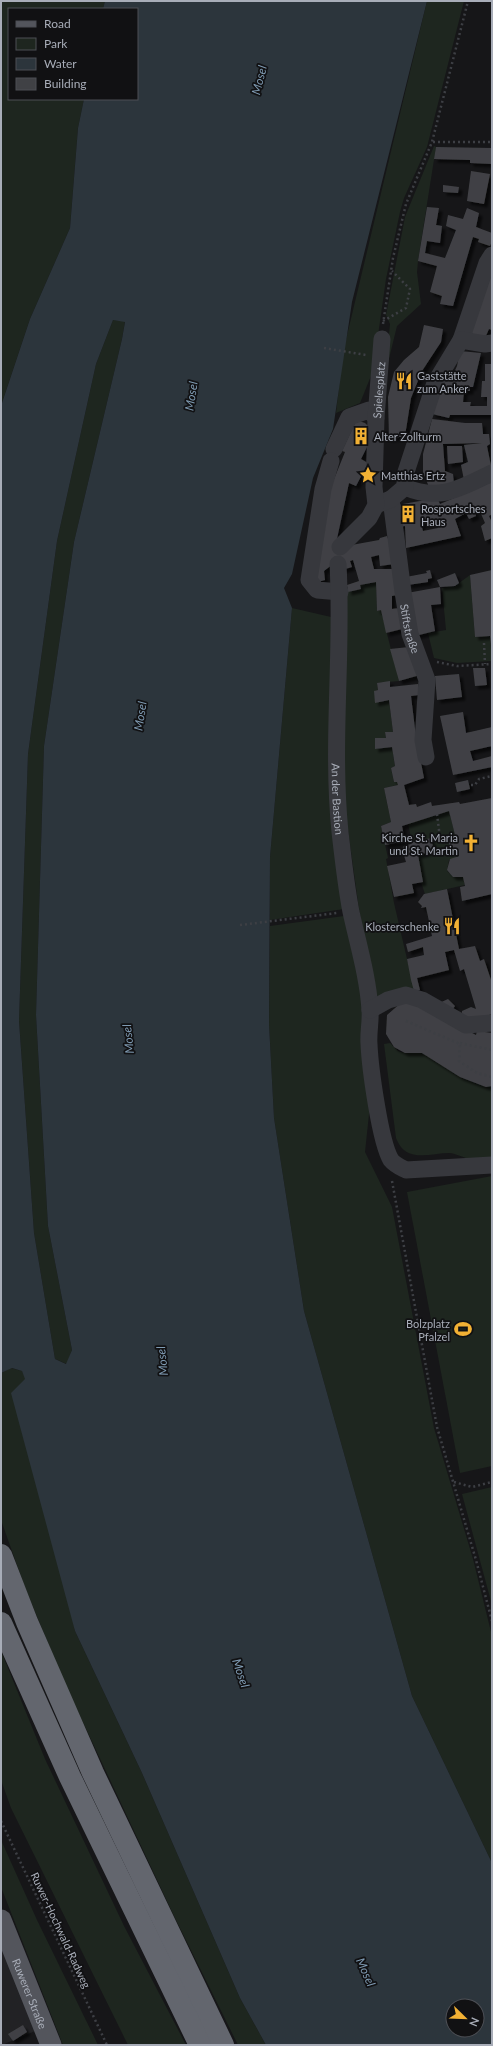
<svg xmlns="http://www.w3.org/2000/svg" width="493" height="2046" viewBox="0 0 493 2046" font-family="Lato,sans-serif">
  <defs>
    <filter id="shadow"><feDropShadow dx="3.5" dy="3.5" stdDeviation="1" flood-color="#0009"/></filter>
  </defs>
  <rect width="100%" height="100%" fill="#161618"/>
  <path fill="#222225" d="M1,1945L35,2031L2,2045H1Z"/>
  <g fill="#1e261f">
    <path d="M1,1H105L103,9H9V99H84L78,128L70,228L30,319L1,406Z"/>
    <path d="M427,1H464L427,147L404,198L400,212L386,279L373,371L360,403L336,413L343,352Z"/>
    <path d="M434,146L436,147L418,261L417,272L421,304L397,326L385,375L390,324L386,315L405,217Z"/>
    <path d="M113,320L125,321L122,339L74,542L44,746L36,1015L48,1226L72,1350L67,1364L55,1359L34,1233L19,1021L28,754L57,541L96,364Z"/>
    <path d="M470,575L475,637L490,636L492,661L457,663L434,658L428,633L446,630L442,588L455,586Z"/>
    <path d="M376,582L377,611L381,610L399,681L377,683L378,690L375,691L389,700L393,732H385L386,738H375V749L392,747L395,766L391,768L394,782H397L398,785L384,788L391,822L381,826L388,858L386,859L394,903L414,989L374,997L359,909L342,787L345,592L361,589L360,585Z"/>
    <path d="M292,608L331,617L344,909L270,920V857Z"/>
    <path d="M449,811L455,835L452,836L447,841H449V847L454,848L459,856L449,860L447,871L454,877H463L465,885L425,894L421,882L418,855L434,851L431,838L412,842L408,824Z"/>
    <path d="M344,916L364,1001L370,1105L365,1152L392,1207L434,1428L473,1559L492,1636V1863L412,1696L304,1311L274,1118L269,1024L270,926Z"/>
    <path d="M390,1043L398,1051L405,1053H422L460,1077L486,1087L492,1086V1160C486,1160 479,1161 473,1160C466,1159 458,1154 450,1153C429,1153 406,1164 396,1138L384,1044Z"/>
    <path d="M492,1176V1466L460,1473L407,1192Z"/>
    <path d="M11,1368L22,1371L26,1379L75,1631L142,1773L240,1998L266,2045H238L174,1916L64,1682L24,1585L1,1520V1373Z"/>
    <path d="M492,1487V1605L462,1494Z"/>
    <path d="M1,1651L45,1759L124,1926L186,2045H128L11,1808L1,1780Z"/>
    <path d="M1,1840L37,1920L98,2045H63L1,1887Z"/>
  </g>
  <path fill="#2c353c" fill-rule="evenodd" d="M105,1H427L352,302L333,429L313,478L292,574L284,588L292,608L270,857L269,1024L274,1118L304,1311L412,1696L492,1863V2045H266L240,1998L142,1773L75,1631L11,1393L25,1379L22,1371L12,1368L1,1373V406L30,319L70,228L78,128L84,99H137V9H103ZM113,320L125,322L122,339L74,542L44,746L36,1015L48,1226L72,1350L66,1364L55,1359L34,1233L19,1021L28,754L57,541L96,364ZM453,2006H477V2030H453Z"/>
  <g fill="#404145" fill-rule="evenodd" filter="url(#shadow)">
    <path d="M436,147L492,148V164L470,163V160L434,159Z"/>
    <path d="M471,171L490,174L484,204L467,201Z"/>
    <path d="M443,185L459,187L458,193L443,192Z"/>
    <path d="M427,207L439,208L436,225L442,226L440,243L427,241L425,253L445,258L456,230L446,226L448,215L463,219L467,208L479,213L476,227L492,233V241L490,246L478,242L479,239L473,237L453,306L440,304L442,296L430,292L437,266L418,261Z"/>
    <path d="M492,273V330L489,329L485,338L470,333Z"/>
    <path d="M424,325L443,329L441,342L422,371L411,398L405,436L389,439L388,397L394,372L404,360L419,347Z"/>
    <path d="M460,351L481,353L473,387H470V391H464L463,402H471L470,406H487V397H481L482,381H485V364H492V415H450L449,418L432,414L444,375L452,377L457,366Z"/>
    <path d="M432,419L465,423H482L483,434H489L490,444L487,446L491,466L464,480L461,465L468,462L464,445L482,443L443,444L445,471L453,474L454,484L429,487L423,472V454Z"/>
    <path d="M359,421L365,423L369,427L367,447L361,459L368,463L356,486L349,483L335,548L379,540L380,538L387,536L392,550L394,564L380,566L379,555L371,557L374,569H395L397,595L392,596V609L399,608L402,629L386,633L381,610L377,611L376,582L360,585L361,589L348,592L347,585L359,581L353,560L350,561L352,567L342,570L333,564L324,571L325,580L318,582L313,580L328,494L345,452L342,451L355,423Z"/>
    <path d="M447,446H462L463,462L448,464Z"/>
    <path d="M492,482V514L489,516L492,523V538L485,541L481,526L485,523L479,509L474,510L476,516L469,519L466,513L455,519L461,536L406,548L405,526L399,527L397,505L437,498L440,504ZM435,522L438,528L423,531L421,524Z"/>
    <path d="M430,570L432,578L428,579V582L408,585L406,577L427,573L426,571Z"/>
    <path d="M492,570V645H491L490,636L475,637L470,575Z"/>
    <path d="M455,573L459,583L455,586L440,587L437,580Z"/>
    <path d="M440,587L441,604L431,605L435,631L415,636L407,593Z"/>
    <path d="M409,647L420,675L399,681L390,649Z"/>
    <path d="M473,668H485L487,685L475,686Z"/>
    <path d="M459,674L462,697L437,700L435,676Z"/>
    <path d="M390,681V687L418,684L419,695L411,696L416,737L424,778L404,785L409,805L416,804L417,807L431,802L432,806L459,802L460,804L492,798V894L462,901L460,887L465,886L463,877H453L447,870L450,859L459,856L455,848V850L451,846L449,847V841H447L451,836L455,835L449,811L402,826L405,841L385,845L381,826L391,822L384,788L398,785L397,782H394L391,768L395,766L392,747L375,749V738H386L385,732H393L389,700L375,703L374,691L378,690L377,683Z"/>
    <path d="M463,712L466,733L492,727V746L470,751L473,761L492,756V767L453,775L440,716Z"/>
    <path d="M468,780L470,789L457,792L455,783Z"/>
    <path d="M431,838L434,851L418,855L423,882L412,884L414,893L394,897L387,866L406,862L402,849L404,846L411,844L412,842Z"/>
    <path d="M447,889L459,949L475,946L480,961L484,959L492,983V1014L476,1019L462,1017V1011L471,1007L476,1009L464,969L460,971L454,950L445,952L449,970L417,978L420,990L414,991L411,980L407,959L424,955L423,947L408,952L406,944L432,936L426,907L421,908L422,906L418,902L424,894Z"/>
    <path d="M448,999L455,1006L450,1013L437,1004Z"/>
    <path d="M409,1000L476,1035L477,1031L492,1033V1086L486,1087L460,1077L422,1053H405L394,1047L386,1034L387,1015L402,1002Z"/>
    <path d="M23,2025L27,2032L13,2041L8,2034Z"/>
  </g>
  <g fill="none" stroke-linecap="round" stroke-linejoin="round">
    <g stroke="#3d3f44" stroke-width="2.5" stroke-dasharray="2 3" stroke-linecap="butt">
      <path d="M433,142H492"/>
      <path d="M383,321L406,308L410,289L392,271"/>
      <path d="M383,324L393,258L406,204L432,142L468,1"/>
      <path d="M324,348L366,355"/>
      <path d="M484,643L485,664"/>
      <path d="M437,662L457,666L492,664"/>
      <path d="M471,785H475L479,779L492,776"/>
      <path d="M437,814L440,838"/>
      <path d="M240,925L337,913"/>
      <path d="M406,1021L460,1044L459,1061L477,1073L492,1077"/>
      <path d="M460,1043L492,1050"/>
      <path d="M392,1181L437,1427L476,1560L492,1621"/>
      <path d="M454,1482L472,1487L492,1482"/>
      <path d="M1,1821L107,2045"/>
    </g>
    <g stroke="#37383d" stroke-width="17">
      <path d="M461,340L487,263L492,255"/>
      <path d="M334,449L349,417L369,410L376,418"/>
      <path d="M331,461L323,489L309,580L317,590L340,592"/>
      <path d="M405,487C439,502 461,488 492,473"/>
      <path id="s1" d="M391,499L403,592L410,634L427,680L423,740L426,757"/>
      <path d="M376,505L391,499L405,487V475L435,383L461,340L485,344L492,343"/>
      <path id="s2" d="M340,547L369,518L376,505L374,487L376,418L382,339"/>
      <path id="s3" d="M338,564C343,653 331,743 340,832C343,858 346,886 351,912C358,944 368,977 370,1010C371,1021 368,1033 369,1044C370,1067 380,1142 391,1160C395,1165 400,1167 406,1170L492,1165"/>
      <path d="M370,1010L388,1000L406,995L422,1000L466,1025L492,1023"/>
    </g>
    <path stroke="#53555c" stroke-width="21" id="s4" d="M1,1920L51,2045"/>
    <g stroke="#63666e" stroke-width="22">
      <path d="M1,1555L27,1622L93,1773L223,2045"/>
      <path d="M1,1623L70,1777L200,2045"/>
    </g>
  </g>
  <defs>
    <g id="restaurant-bare" transform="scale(1.38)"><path d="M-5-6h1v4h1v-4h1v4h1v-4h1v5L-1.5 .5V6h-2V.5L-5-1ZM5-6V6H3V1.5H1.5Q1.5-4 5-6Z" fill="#f2b134" stroke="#111113" stroke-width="2.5" paint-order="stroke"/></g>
    <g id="building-bare" transform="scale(1.38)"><path d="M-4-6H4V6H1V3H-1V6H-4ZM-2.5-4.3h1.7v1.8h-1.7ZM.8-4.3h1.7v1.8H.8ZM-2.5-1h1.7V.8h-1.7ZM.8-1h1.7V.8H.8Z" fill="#f2b134" stroke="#111113" stroke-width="2.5" paint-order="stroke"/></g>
    <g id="sight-bare" transform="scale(1.38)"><path d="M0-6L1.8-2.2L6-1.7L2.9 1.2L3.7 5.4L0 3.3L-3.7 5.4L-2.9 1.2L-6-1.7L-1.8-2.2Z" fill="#f2b134" stroke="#111113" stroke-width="2.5" paint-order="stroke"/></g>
    <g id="church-bare" transform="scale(1.38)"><path d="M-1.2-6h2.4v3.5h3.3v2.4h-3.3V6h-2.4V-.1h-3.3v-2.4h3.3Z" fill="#f2b134" stroke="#111113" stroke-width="2.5" paint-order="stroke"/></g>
    <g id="stadium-bare" transform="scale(1.38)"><path d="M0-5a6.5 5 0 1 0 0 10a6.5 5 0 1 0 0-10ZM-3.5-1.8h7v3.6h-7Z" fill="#f2b134" stroke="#111113" stroke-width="2.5" paint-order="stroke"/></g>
  </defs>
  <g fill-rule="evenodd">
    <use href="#restaurant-bare" x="404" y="381"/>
    <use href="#building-bare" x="361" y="436"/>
    <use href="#sight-bare" x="368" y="475"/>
    <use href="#building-bare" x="408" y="514"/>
    <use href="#church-bare" x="471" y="843"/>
    <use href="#restaurant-bare" x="452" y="926"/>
    <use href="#stadium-bare" x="463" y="1329"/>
  </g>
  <g text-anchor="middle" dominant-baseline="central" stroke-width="3.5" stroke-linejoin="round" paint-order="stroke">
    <g font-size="11" fill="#a8adb8" stroke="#111113" text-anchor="start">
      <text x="417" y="375">Gaststätte<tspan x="417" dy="13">zum Anker</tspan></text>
      <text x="374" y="436">Alter Zollturm</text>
      <text x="381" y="475">Matthias Ertz</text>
      <text x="421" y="508">Rosportsches<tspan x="421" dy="13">Haus</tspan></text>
      <text x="458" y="837" text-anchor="end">Kirche St. Maria<tspan x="458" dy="13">und St. Martin</tspan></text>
      <text x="439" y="926" text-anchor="end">Klosterschenke</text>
      <text x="450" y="1323" text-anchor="end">Bolzplatz<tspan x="450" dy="13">Pfalzel</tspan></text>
    </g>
    <g font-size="11" fill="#a8adb8" stroke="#111113">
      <text stroke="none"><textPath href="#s2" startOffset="171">Spielesplatz</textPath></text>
      <text stroke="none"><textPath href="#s1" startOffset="131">Stiftstraße</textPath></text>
      <text stroke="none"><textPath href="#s3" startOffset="235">An der Bastion</textPath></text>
      <text transform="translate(61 1930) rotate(65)">Ruwer-Hochwald-Radweg</text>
      <text stroke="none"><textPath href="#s4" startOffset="79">Ruwerer Straße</textPath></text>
    </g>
    <g font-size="12" font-style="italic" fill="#7f9bb3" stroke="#111113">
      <text transform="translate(259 80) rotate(-76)">Mosel</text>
      <text transform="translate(191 396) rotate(-81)">Mosel</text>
      <text transform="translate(140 716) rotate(-81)">Mosel</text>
      <text transform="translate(128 1039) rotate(-96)">Mosel</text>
      <text transform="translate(162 1361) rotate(-96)">Mosel</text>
      <text transform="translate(241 1673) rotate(71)">Mosel</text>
      <text transform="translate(366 1972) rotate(66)">Mosel</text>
    </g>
  </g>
  <rect width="493" height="2046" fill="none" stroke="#a8adb8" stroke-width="4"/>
  <rect x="8" y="8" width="130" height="92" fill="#111113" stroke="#4d4f55"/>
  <rect x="16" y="21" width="20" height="6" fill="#53555c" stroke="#4d4f55"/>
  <text x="44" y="28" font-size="12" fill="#a8adb8">Road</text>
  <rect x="16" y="38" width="20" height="12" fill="#1e261f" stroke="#4d4f55"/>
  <text x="44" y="48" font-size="12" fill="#a8adb8">Park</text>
  <rect x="16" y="58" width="20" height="12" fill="#2c353c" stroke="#4d4f55"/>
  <text x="44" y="68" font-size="12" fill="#a8adb8">Water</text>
  <rect x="16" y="78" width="20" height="12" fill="#404145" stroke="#4d4f55"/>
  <text x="44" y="88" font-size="12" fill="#a8adb8">Building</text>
  <g transform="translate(465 2018) rotate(113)"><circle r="19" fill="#111113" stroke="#4d4f55"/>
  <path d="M0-3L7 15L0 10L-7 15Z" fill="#f2b134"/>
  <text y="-6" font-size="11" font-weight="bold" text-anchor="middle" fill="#a8adb8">N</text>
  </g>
</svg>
